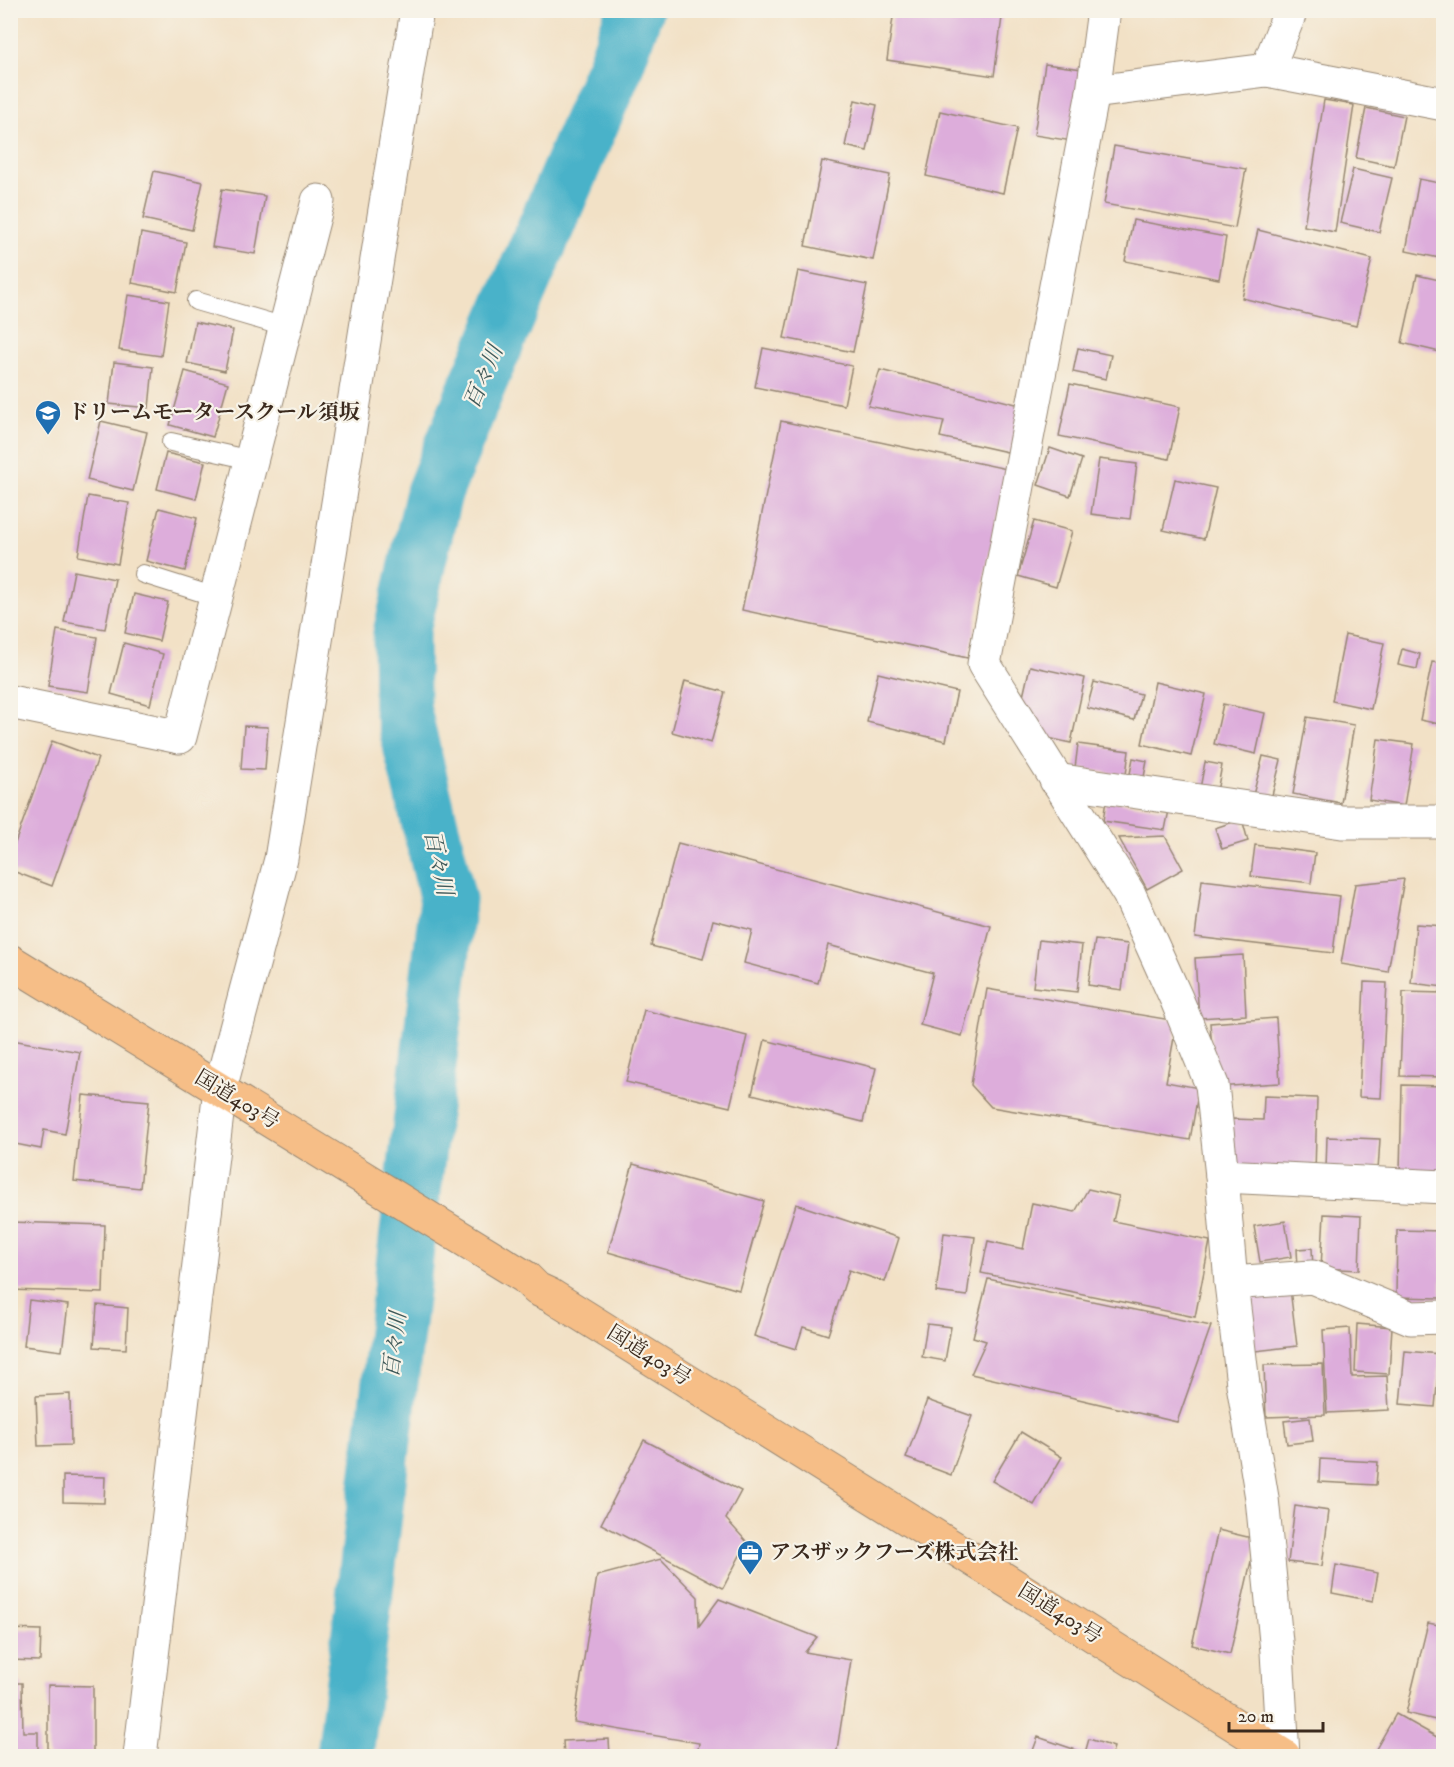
<svg xmlns="http://www.w3.org/2000/svg" width="1454" height="1767" viewBox="0 0 1454 1767" font-family="'IM FELL DW Pica','Noto Serif JP',serif">
  <rect width="100%" height="100%" fill="#f7f3e8"/>
  <filter id="ink" filterUnits="userSpaceOnUse"><feTurbulence type="fractalNoise" baseFrequency=".0167" numOctaves="2"/><feDisplacementMap in="SourceGraphic" scale="12" xChannelSelector="R" yChannelSelector="G"/><feConvolveMatrix kernelMatrix="1 2 1 2 8 2 1 2 1" color-interpolation-filters="sRGB"/></filter>
  <filter id="wash" filterUnits="userSpaceOnUse"><feTurbulence type="fractalNoise" baseFrequency=".008" numOctaves="4" result="noise"/><feDisplacementMap in="SourceGraphic" scale="24" xChannelSelector="R" yChannelSelector="G"/><feGaussianBlur stdDeviation="1.35" result="paint"/><feColorMatrix in="noise" values="0 0 0 0 0 0 0 0 0 0 0 0 0 0 0 0 0 1.4 0 .05"/><feComposite in="paint" operator="in"/></filter>
  <g filter="url(#wash)">
    <rect width="100%" height="100%" fill="#f2e1c6"/>
    <g fill="none" stroke-linecap="round" stroke-linejoin="round">
      <path stroke="#4ab2c9" stroke-width="57" d="M345,1756L448,900L402,707L401,634L434,493L478,384L614,69L635,10"/>
    </g>
    <g id="blocks">
      <g fill="#ddaddb">
        <path d="M894,10H1003L994,76L887,60Z"/>
        <path d="M1045,64L1082,69L1072,141L1034,135Z"/>
        <path d="M855,100L877,105L867,151L845,146Z"/>
        <path d="M1324,100L1354,105L1335,232L1304,226Z"/>
        <path d="M1366,108L1404,116L1394,166L1356,158Z"/>
        <path d="M940,111L1017,128L1003,193L926,176Z"/>
        <path d="M1114,146L1246,169L1235,228L1104,204Z"/>
        <path d="M822,161L890,175L873,260L805,246Z"/>
        <path d="M1353,169L1392,178L1379,232L1340,223Z"/>
        <path d="M154,171L203,182L192,230L143,219Z"/>
        <path d="M1419,179L1444,184V259L1406,251Z"/>
        <path d="M222,189L265,196L255,254L212,247Z"/>
        <path d="M1133,220L1226,237L1219,279L1125,261Z"/>
        <path d="M1258,230L1372,259L1356,326L1242,298Z"/>
        <path d="M141,233L186,242L177,292L132,283Z"/>
        <path d="M798,271L867,285L853,352L784,338Z"/>
        <path d="M1417,275L1444,281V353L1402,343Z"/>
        <path d="M128,295L169,301L161,356L119,350Z"/>
        <path d="M195,322L233,330L225,371L187,363Z"/>
        <path d="M763,348L852,366L844,405L755,387Z"/>
        <path d="M1078,348L1111,355L1106,379L1073,372Z"/>
        <path d="M114,362L153,367L149,408L109,404Z"/>
        <path d="M880,370L1028,407L1012,453L940,437L944,421L868,406Z"/>
        <path d="M185,371L228,383L213,437L170,425Z"/>
        <path d="M1070,384L1180,407L1169,459L1059,436Z"/>
        <path d="M101,421L147,432L133,491L87,480Z"/>
        <path d="M781,421L1007,469L968,658L742,610Z"/>
        <path d="M1050,448L1082,459L1070,496L1038,485Z"/>
        <path d="M166,453L205,462L196,499L157,489Z"/>
        <path d="M1099,459L1137,464L1130,519L1091,514Z"/>
        <path d="M1175,479L1216,488L1204,539L1163,530Z"/>
        <path d="M88,496L129,503L118,564L78,556Z"/>
        <path d="M159,508L197,518L185,571L146,561Z"/>
        <path d="M1034,521L1072,531L1056,587L1018,576Z"/>
        <path d="M74,571L115,579L105,629L64,622Z"/>
        <path d="M134,594L168,602L159,641L125,633Z"/>
        <path d="M57,630L97,637L88,692L48,686Z"/>
        <path d="M1345,635L1384,643L1371,709L1332,701Z"/>
        <path d="M124,643L163,654L150,705L111,694Z"/>
        <path d="M1402,649L1420,654L1417,669L1398,665Z"/>
        <path d="M1432,662L1444,664V725L1420,720Z"/>
        <path d="M1030,666L1085,678L1071,743L1039,736L1022,701Z"/>
        <path d="M878,673L957,692L946,741L867,722Z"/>
        <path d="M685,681L725,692L711,743L672,732Z"/>
        <path d="M1094,682L1141,694L1134,720L1087,708Z"/>
        <path d="M1155,682L1206,694L1191,756L1142,744Z"/>
        <path d="M1223,704L1265,713L1256,754L1214,744Z"/>
        <path d="M1307,717L1354,725L1341,803L1293,794Z"/>
        <path d="M244,726L268,727L265,770L241,769Z"/>
        <path d="M1378,739L1414,744L1404,806L1369,800Z"/>
        <path d="M52,741L98,758L52,886L10,870V857Z"/>
        <path d="M1078,744L1129,751L1126,775L1075,768Z"/>
        <path d="M1263,756L1281,760L1270,803L1252,799Z"/>
        <path d="M1133,758L1147,761L1144,777L1130,774Z"/>
        <path d="M1205,762L1222,765L1216,797L1199,794Z"/>
        <path d="M1106,800L1169,810L1165,830L1103,821Z"/>
        <path d="M1242,819L1248,841L1222,849L1215,828Z"/>
        <path d="M1165,836L1183,869L1147,889L1119,838Z"/>
        <path d="M678,843L991,926L962,1036L920,1025L933,973L828,945L818,983L744,963L752,930L713,920L703,959L651,946Z"/>
        <path d="M1255,845L1315,853L1311,883L1251,876Z"/>
        <path d="M1404,879L1388,972L1341,964L1355,884Z"/>
        <path d="M1202,880L1340,896L1333,953L1195,937Z"/>
        <path d="M1416,924L1444,926V987L1411,983Z"/>
        <path d="M1039,940L1082,945L1077,992L1033,987Z"/>
        <path d="M1095,940L1128,944L1122,990L1088,985Z"/>
        <path d="M1243,955L1246,1015L1199,1018L1195,958Z"/>
        <path d="M1364,982L1387,983L1381,1098L1359,1097Z"/>
        <path d="M987,989L1177,1021L1166,1082L1199,1088L1190,1140L991,1107L971,1085Z"/>
        <path d="M1403,992L1444,993V1077L1400,1076Z"/>
        <path d="M644,1010L747,1036L730,1107L626,1082Z"/>
        <path d="M1276,1018L1280,1083L1215,1087L1210,1023Z"/>
        <path d="M12,1040L80,1052L65,1134L44,1130L41,1149L10,1143V1049Z"/>
        <path d="M765,1040L876,1068L863,1122L752,1094Z"/>
        <path d="M1402,1085L1444,1086V1173L1400,1172Z"/>
        <path d="M83,1095L149,1101L140,1188L74,1181Z"/>
        <path d="M1264,1096L1317,1098L1315,1173L1229,1169L1232,1119L1263,1120Z"/>
        <path d="M1327,1137L1380,1139L1378,1171L1326,1168Z"/>
        <path d="M633,1164L764,1201L739,1290L608,1252Z"/>
        <path d="M1088,1189L1119,1196L1113,1221L1210,1241L1195,1317L981,1273L988,1241L1023,1249L1032,1203L1075,1212Z"/>
        <path d="M796,1204L899,1238L885,1282L849,1270L828,1335L803,1327L796,1349L754,1336Z"/>
        <path d="M1324,1214L1361,1216L1359,1270L1321,1268Z"/>
        <path d="M1285,1221L1291,1257L1260,1262L1254,1226Z"/>
        <path d="M10,1222L105,1225L103,1293L10,1290Z"/>
        <path d="M1397,1230L1443,1231L1441,1298L1396,1297Z"/>
        <path d="M944,1233L975,1237L967,1296L936,1292Z"/>
        <path d="M1312,1248L1313,1268L1298,1269L1297,1249Z"/>
        <path d="M988,1279L1211,1326L1177,1422L971,1374L986,1341L973,1337Z"/>
        <path d="M1290,1289L1297,1346L1255,1351L1248,1294Z"/>
        <path d="M29,1300L68,1305L62,1351L24,1346Z"/>
        <path d="M97,1305L128,1308L126,1349L94,1347Z"/>
        <path d="M927,1324L951,1327L945,1361L922,1357Z"/>
        <path d="M1357,1324L1392,1327L1389,1374L1355,1372Z"/>
        <path d="M1350,1328L1352,1377L1387,1376L1389,1410L1327,1413L1323,1330Z"/>
        <path d="M1405,1351L1440,1354L1435,1407L1400,1404Z"/>
        <path d="M1323,1364L1325,1415L1266,1417L1264,1365Z"/>
        <path d="M70,1394L71,1445L38,1446L36,1396Z"/>
        <path d="M927,1400L972,1416L951,1475L906,1458Z"/>
        <path d="M1310,1418L1313,1441L1287,1444L1284,1421Z"/>
        <path d="M1021,1432L1062,1457L1034,1505L992,1481Z"/>
        <path d="M644,1440L741,1491L726,1519L747,1542L723,1588L601,1524Z"/>
        <path d="M1320,1459L1378,1462L1376,1485L1319,1482Z"/>
        <path d="M63,1476L105,1477L104,1503L63,1502Z"/>
        <path d="M1295,1506L1329,1511L1322,1566L1288,1562Z"/>
        <path d="M1218,1530L1256,1539L1230,1654L1192,1645Z"/>
        <path d="M661,1559L698,1597L699,1626L719,1599L817,1637L805,1652L851,1660L836,1756H697L699,1743L574,1722L597,1576Z"/>
        <path d="M1336,1565L1378,1573L1373,1601L1332,1593Z"/>
        <path d="M1428,1623L1444,1626V1722L1406,1713Z"/>
        <path d="M10,1629L41,1630L40,1661L10,1660Z"/>
        <path d="M10,1683H22L23,1732H38V1756H10Z"/>
        <path d="M48,1685L93,1686V1756H48Z"/>
        <path d="M1396,1714L1444,1741V1756H1372Z"/>
        <path d="M1038,1737L1085,1753L1089,1739L1114,1747L1111,1756H1031Z"/>
        <path d="M609,1739L610,1756H564L563,1741Z"/>
      </g>
    </g>
  </g>
  <g filter="url(#ink)">
    <use href="#blocks" fill-opacity="0" stroke="#968672" stroke-width="1.5"/>
    <g fill="none" stroke-linecap="round" stroke-linejoin="round">
      <g stroke="#968672" stroke-width="20">
        <g id="service">
          <path d="M196,301L285,327"/>
          <path d="M171,442L251,460"/>
          <path d="M143,574L216,597"/>
        </g>
      </g>
      <g stroke="#968672" stroke-width="35">
        <g id="minor">
          <path d="M1104,10L1093,92L984,664L1129,894L1176,998L1212,1085L1222,1176L1231,1283L1243,1384L1262,1498L1277,1652L1283,1756"/>
          <path d="M1267,70L1291,10"/>
          <path d="M1093,92L1267,70L1444,104"/>
          <path d="M10,702L180,737L318,201"/>
          <path d="M1056,780L1342,822H1444"/>
          <path d="M1222,1176L1444,1187"/>
          <path d="M1231,1283L1312,1277L1411,1318L1444,1317"/>
          <path d="M140,1756L220,1089L281,859L417,10"/>
        </g>
      </g>
      <g stroke="#968672" stroke-width="35">
        <path id="trunk" d="M10,961L525,1277L537,1289L550,1295L1039,1601L1284,1756"/>
      </g>
      <use href="#service" stroke="#fff" stroke-width="18"/>
      <use href="#minor" stroke="#fff" stroke-width="33"/>
      <use href="#trunk" stroke="#f6be87" stroke-width="33"/>
    </g>
  </g>
  <defs>
    <g id="school-pin" transform="scale(1.35)"><path d="M0 17L-7.5 6A9.5 9.5 0 1 1 7.5 6Z" fill="#1f6fb2" stroke="#f7f3e8"/><path d="M0-5L7-2L0 1L-7-2ZM-4 1L0 2.5L4 1V4Q0 6-4 4Z" fill="#fff"/></g>
    <g id="office-pin" transform="scale(1.35)"><path d="M0 17L-7.5 6A9.5 9.5 0 1 1 7.5 6Z" fill="#1f6fb2" stroke="#f7f3e8"/><path d="M-6-3h4V-5.5h4V-3h4V5H-6ZM-1-4.5V-3h2v-1.5ZM-6 0V1H6V0Z" fill="#fff"/></g>
  </defs>
  <g fill-rule="evenodd">
    <use href="#school-pin" x="48" y="413"/>
    <use href="#office-pin" x="750" y="1553"/>
  </g>
  <g text-anchor="middle" dominant-baseline="central" stroke-width="4.5" stroke-linejoin="round" paint-order="stroke">
    <g font-size="21" font-weight="bold" fill="#3b2a1e" stroke="#f7f3e8" text-anchor="start">
      <text x="68" y="413">ドリームモータースクール須坂</text>
      <text x="770" y="1553">アスザックフーズ株式会社</text>
    </g>
    <g font-size="21" fill="#3b2a1e" stroke="#f7f3e8">
      <text transform="translate(237 1100) rotate(31)">国道403号</text>
      <text transform="translate(649 1356) rotate(32)">国道403号</text>
      <text transform="translate(1060 1614) rotate(32)">国道403号</text>
    </g>
    <g font-size="22" font-style="italic" fill="#405a5a" stroke="#f7f3e8">
      <text transform="translate(484 377) rotate(-67)">百々川</text>
      <text transform="translate(438 863) rotate(78)">百々川</text>
      <text transform="translate(395 1345) rotate(-83)">百々川</text>
    </g>
  </g>
  <rect width="1454" height="1767" fill="none" stroke="#f7f3e8" stroke-width="36"/>
  <path d="M1229 1722v9h94v-9" fill="none" stroke="#3b2a1e" stroke-width="3"/>
  <text x="1238" y="1722" font-size="18" fill="#3b2a1e" stroke="#f7f3e8" stroke-width="4.5" paint-order="stroke">20 m</text>
</svg>
